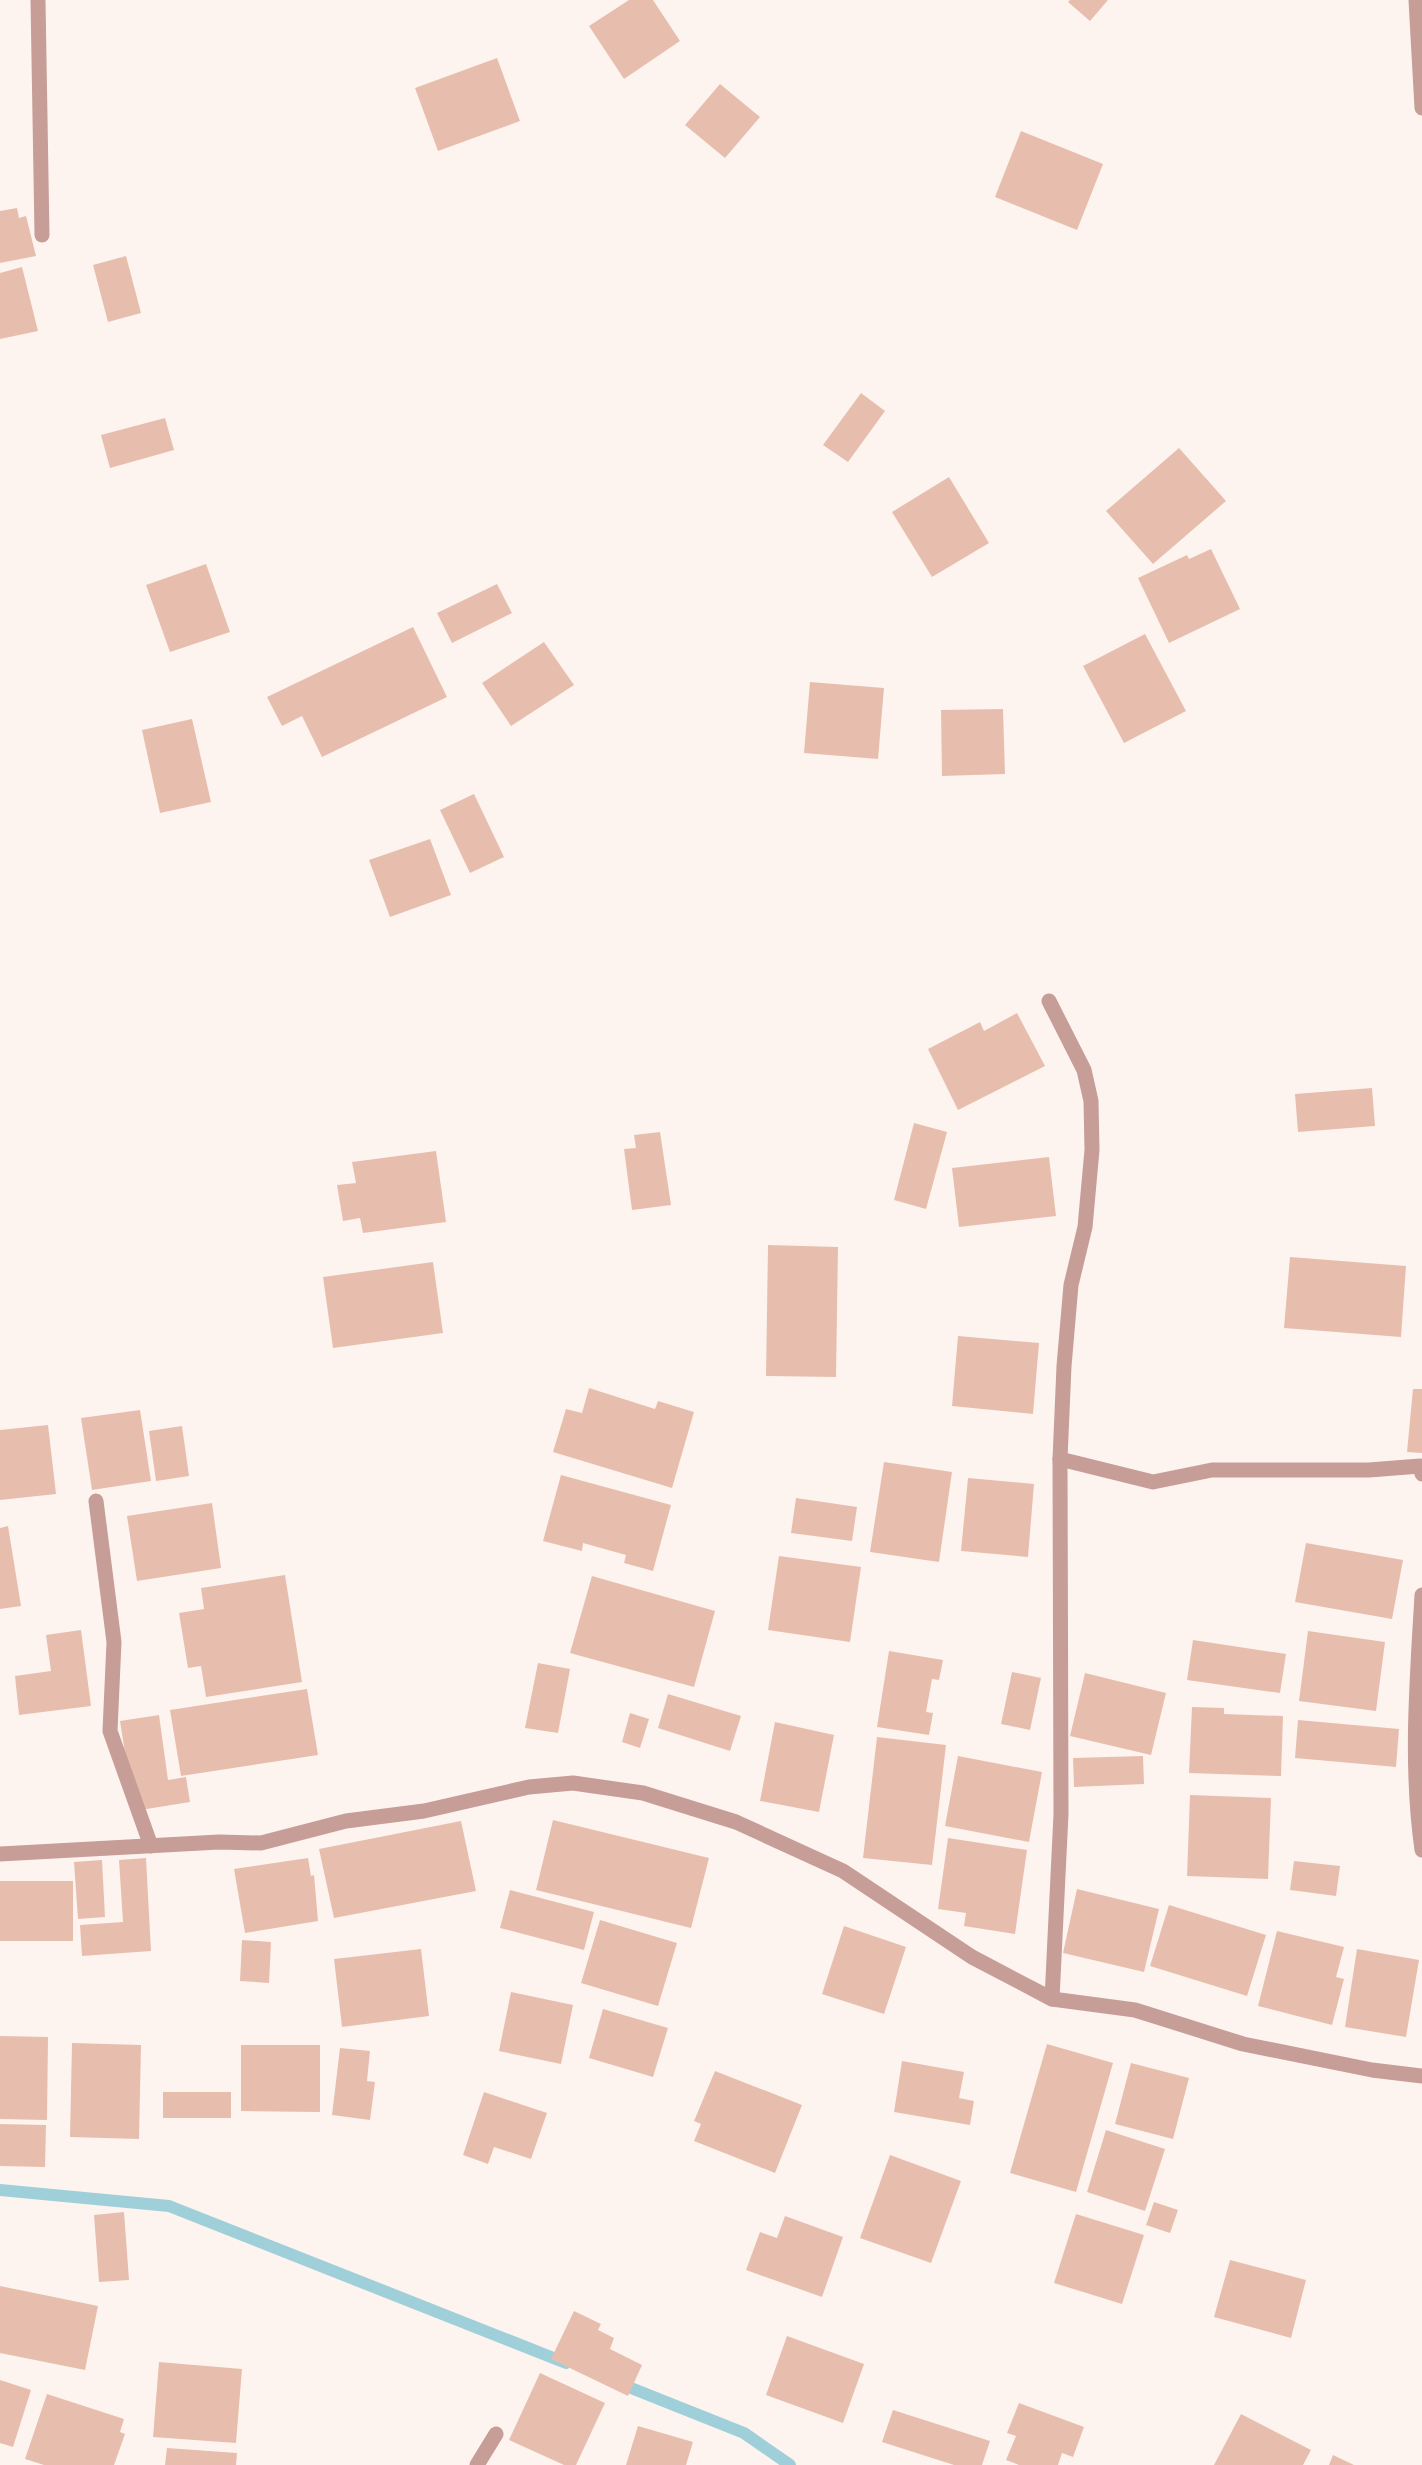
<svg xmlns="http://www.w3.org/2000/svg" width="1422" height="2465" viewBox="0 0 1422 2465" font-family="'DM Sans',sans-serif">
  <rect width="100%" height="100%" fill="#fef4ef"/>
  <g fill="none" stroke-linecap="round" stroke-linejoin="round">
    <g stroke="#9fcfd9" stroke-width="12">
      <path d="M0,2190L169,2206L566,2363"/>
      <path d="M616,2382L744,2433L790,2465"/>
    </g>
  </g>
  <g fill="#e7beae">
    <path d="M629,0H653L680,41L624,79L589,26Z"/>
    <path d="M1070,0H1108L1090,21L1068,2Z"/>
    <path d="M497,58L520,121L438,151L415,88Z"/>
    <path d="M720,84L760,117L725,158L685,125Z"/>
    <path d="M1021,131L1103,164L1077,230L995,197Z"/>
    <path d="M17,208L19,218L26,216L36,256L0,263V211Z"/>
    <path d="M126,256L141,313L108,322L93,265Z"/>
    <path d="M22,267L38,331L0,339V273Z"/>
    <path d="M861,393L885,411L848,462L823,445Z"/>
    <path d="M165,418L174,450L110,468L101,435Z"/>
    <path d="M1179,448L1226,501L1153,564L1106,511Z"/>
    <path d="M949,477L989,543L932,577L892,512Z"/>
    <path d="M1211,549L1240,609L1169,643L1138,578L1187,555L1189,559Z"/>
    <path d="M206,564L230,632L170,652L146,585Z"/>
    <path d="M497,584L512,613L452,643L437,613Z"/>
    <path d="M413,627L447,697L322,757L302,716L282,726L267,697Z"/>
    <path d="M1145,634L1186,711L1124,743L1083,666Z"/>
    <path d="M544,642L574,685L511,726L482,683Z"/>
    <path d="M810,682L884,688L878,759L804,753Z"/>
    <path d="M1003,709L1005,774L942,776L941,710Z"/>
    <path d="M192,719L211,802L160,813L142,730Z"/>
    <path d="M474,794L504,857L470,873L440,810Z"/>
    <path d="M430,839L451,895L390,917L369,860Z"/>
    <path d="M1017,1013L1045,1066L958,1110L928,1049L980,1022L984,1031Z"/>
    <path d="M1372,1088L1375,1126L1298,1132L1295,1094Z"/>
    <path d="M914,1123L947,1132L926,1209L894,1200Z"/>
    <path d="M660,1132L671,1205L632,1210L624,1149L636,1148L634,1135Z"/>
    <path d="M436,1151L446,1222L363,1233L360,1218L343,1221L337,1185L356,1183L352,1162Z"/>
    <path d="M1049,1157L1056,1216L959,1227L952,1168Z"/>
    <path d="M768,1245L838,1247L836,1377L766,1376Z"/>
    <path d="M1290,1257L1406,1266L1401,1337L1284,1328Z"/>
    <path d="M433,1262L443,1333L333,1348L323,1277Z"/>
    <path d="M958,1336L1039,1343L1033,1414L952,1406Z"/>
    <path d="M589,1388L655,1409L658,1401L694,1412L672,1488L553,1452L566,1409L582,1413Z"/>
    <path d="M1413,1389H1422V1453L1407,1452Z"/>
    <path d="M140,1410L151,1481L92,1490L81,1418Z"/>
    <path d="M48,1425L56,1494L0,1500V1430Z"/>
    <path d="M182,1426L189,1476L156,1481L149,1431Z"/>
    <path d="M884,1462L952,1472L939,1562L870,1552Z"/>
    <path d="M561,1475L671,1505L653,1571L624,1563L626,1555L583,1543L582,1551L543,1541Z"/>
    <path d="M968,1478L1034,1484L1028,1557L961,1551Z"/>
    <path d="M796,1498L857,1507L852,1541L791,1533Z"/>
    <path d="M212,1503L221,1568L137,1581L127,1516Z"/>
    <path d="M8,1526L21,1606L0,1609V1528Z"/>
    <path d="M1306,1543L1403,1560L1392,1619L1295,1602Z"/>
    <path d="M779,1556L861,1567L850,1642L768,1630Z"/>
    <path d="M285,1575L302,1682L206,1697L201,1666L188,1668L179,1613L204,1609L201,1588Z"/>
    <path d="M592,1576L715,1611L694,1687L570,1653Z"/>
    <path d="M81,1630L91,1706L19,1715L15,1676L51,1671L46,1635Z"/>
    <path d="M1308,1631L1385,1642L1376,1711L1299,1701Z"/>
    <path d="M1193,1640L1286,1654L1280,1693L1187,1680Z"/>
    <path d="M889,1651L943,1660L939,1680L932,1679L926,1712L933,1713L929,1735L877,1727Z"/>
    <path d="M538,1663L570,1669L558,1733L525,1728Z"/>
    <path d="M1012,1672L1041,1678L1030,1730L1001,1724Z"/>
    <path d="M1085,1673L1166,1693L1151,1755L1070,1736Z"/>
    <path d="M307,1689L318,1755L181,1776L170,1710Z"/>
    <path d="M668,1694L741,1716L730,1751L658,1728Z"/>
    <path d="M1192,1707L1224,1708V1714L1283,1716L1281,1776L1189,1773Z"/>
    <path d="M630,1713L649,1719L640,1748L622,1742Z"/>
    <path d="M159,1715L168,1780L186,1777L190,1802L134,1811L120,1721Z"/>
    <path d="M1298,1720L1399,1729L1396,1767L1295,1758Z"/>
    <path d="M775,1722L834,1735L819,1812L760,1801Z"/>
    <path d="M877,1737L946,1745L932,1865L863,1858Z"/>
    <path d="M958,1756L1042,1772L1029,1842L945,1826Z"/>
    <path d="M1143,1756L1144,1784L1074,1787L1073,1758Z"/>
    <path d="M1190,1795L1271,1798L1268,1879L1187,1876Z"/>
    <path d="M553,1820L709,1858L691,1928L536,1890Z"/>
    <path d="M461,1821L476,1891L334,1918L319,1849Z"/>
    <path d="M948,1838L1027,1850L1015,1934L964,1926L966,1913L938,1909Z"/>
    <path d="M146,1858L151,1951L82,1956L80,1925L123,1922L119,1860Z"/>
    <path d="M308,1858L311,1876L314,1875L318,1921L245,1933L234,1869Z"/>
    <path d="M102,1860L105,1917L78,1919L74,1862Z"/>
    <path d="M1294,1861L1340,1866L1336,1896L1290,1890Z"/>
    <rect x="0" y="1881" width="73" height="60"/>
    <path d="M1077,1889L1159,1909L1144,1972L1063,1953Z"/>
    <path d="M510,1890L594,1912L584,1950L500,1928Z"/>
    <path d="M1169,1905L1266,1935L1247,1996L1150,1966Z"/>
    <path d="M600,1920L677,1943L658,2006L581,1983Z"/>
    <path d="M844,1926L906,1947L884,2014L822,1994Z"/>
    <path d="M1277,1931L1344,1947L1336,1977L1344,1979L1332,2025L1258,2006Z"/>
    <path d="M242,1940L271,1942L269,1983L240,1981Z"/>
    <path d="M421,1949L429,2016L342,2027L334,1959Z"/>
    <path d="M1357,1949L1419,1960L1406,2037L1345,2027Z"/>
    <path d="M511,1992L573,2005L561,2064L499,2051Z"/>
    <path d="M603,2009L668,2028L653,2077L589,2058Z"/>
    <path d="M0,2036L48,2037L47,2120L0,2119Z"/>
    <path d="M72,2043L141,2045L139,2139L70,2137Z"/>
    <path d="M1047,2044L1113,2063L1076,2192L1010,2173Z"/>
    <path d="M241,2045H320V2112L241,2111Z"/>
    <path d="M340,2048L370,2051L367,2081L375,2082L370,2120L332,2115Z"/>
    <path d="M902,2061L964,2072L959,2098L974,2101L970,2125L894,2112Z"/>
    <path d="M1131,2063L1189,2078L1173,2139L1115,2124Z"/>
    <path d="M715,2071L802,2105L775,2173L694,2141L701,2124L694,2121Z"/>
    <rect x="163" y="2092" width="68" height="26"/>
    <path d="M484,2092L547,2113L531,2159L494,2147L488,2164L463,2155Z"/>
    <path d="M0,2124L46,2125L45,2167L0,2166Z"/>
    <path d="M1106,2130L1165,2149L1145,2211L1087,2192Z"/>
    <path d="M890,2155L961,2181L931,2263L860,2238Z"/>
    <path d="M1154,2202L1178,2210L1170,2233L1146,2225Z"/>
    <path d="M124,2212L129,2280L99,2282L94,2215Z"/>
    <path d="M1076,2214L1144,2235L1122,2304L1054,2283Z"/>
    <path d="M785,2216L843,2237L822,2297L746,2270L760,2232L777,2238Z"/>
    <path d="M1230,2260L1306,2280L1291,2338L1214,2317Z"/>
    <path d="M0,2286L98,2306L85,2370L0,2353Z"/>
    <path d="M574,2311L601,2324L598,2330L614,2338L610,2349L642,2365L628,2396L551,2359Z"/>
    <path d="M787,2336L864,2364L843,2423L766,2395Z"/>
    <path d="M159,2362L242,2369L236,2443L153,2437Z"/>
    <path d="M540,2373L605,2403L576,2465H564L509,2440Z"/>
    <path d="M0,2380L31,2390L13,2447L0,2443Z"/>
    <path d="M47,2394L124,2419L120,2432L125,2434L114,2465H44L25,2459Z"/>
    <path d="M1019,2403L1084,2427L1073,2457L1062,2453L1058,2465H1019L1006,2460L1016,2436L1007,2433Z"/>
    <path d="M893,2410L990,2441L982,2465H954L882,2442Z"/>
    <path d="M1241,2414L1311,2450L1303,2465H1214Z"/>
    <path d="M638,2426L693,2442L686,2465H626Z"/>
    <path d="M167,2448L237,2453L236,2465H165Z"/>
    <path d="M1333,2455L1354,2465H1329Z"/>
  </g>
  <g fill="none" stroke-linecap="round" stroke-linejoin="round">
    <g stroke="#c79d98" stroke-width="15">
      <path d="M38,0L42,235"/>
      <path d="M1416,0L1422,108"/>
      <path d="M1049,1001L1084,1070L1091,1101L1092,1150L1085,1227L1071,1285L1064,1366L1060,1459L1061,1814L1052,1999"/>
      <path d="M1060,1459L1153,1482L1212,1470H1369L1420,1466L1422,1474"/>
      <path d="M96,1501L114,1642L110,1731L151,1846"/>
      <path d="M1422,1595C1417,1681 1410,1765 1422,1850"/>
      <path d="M0,1854L219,1842L261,1843L346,1821L424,1811L529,1787L573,1783L643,1793L736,1822L843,1871L972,1957L1052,1999L1135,2010L1243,2044L1372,2070L1422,2076"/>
      <path d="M477,2465L496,2434"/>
    </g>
  </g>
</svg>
